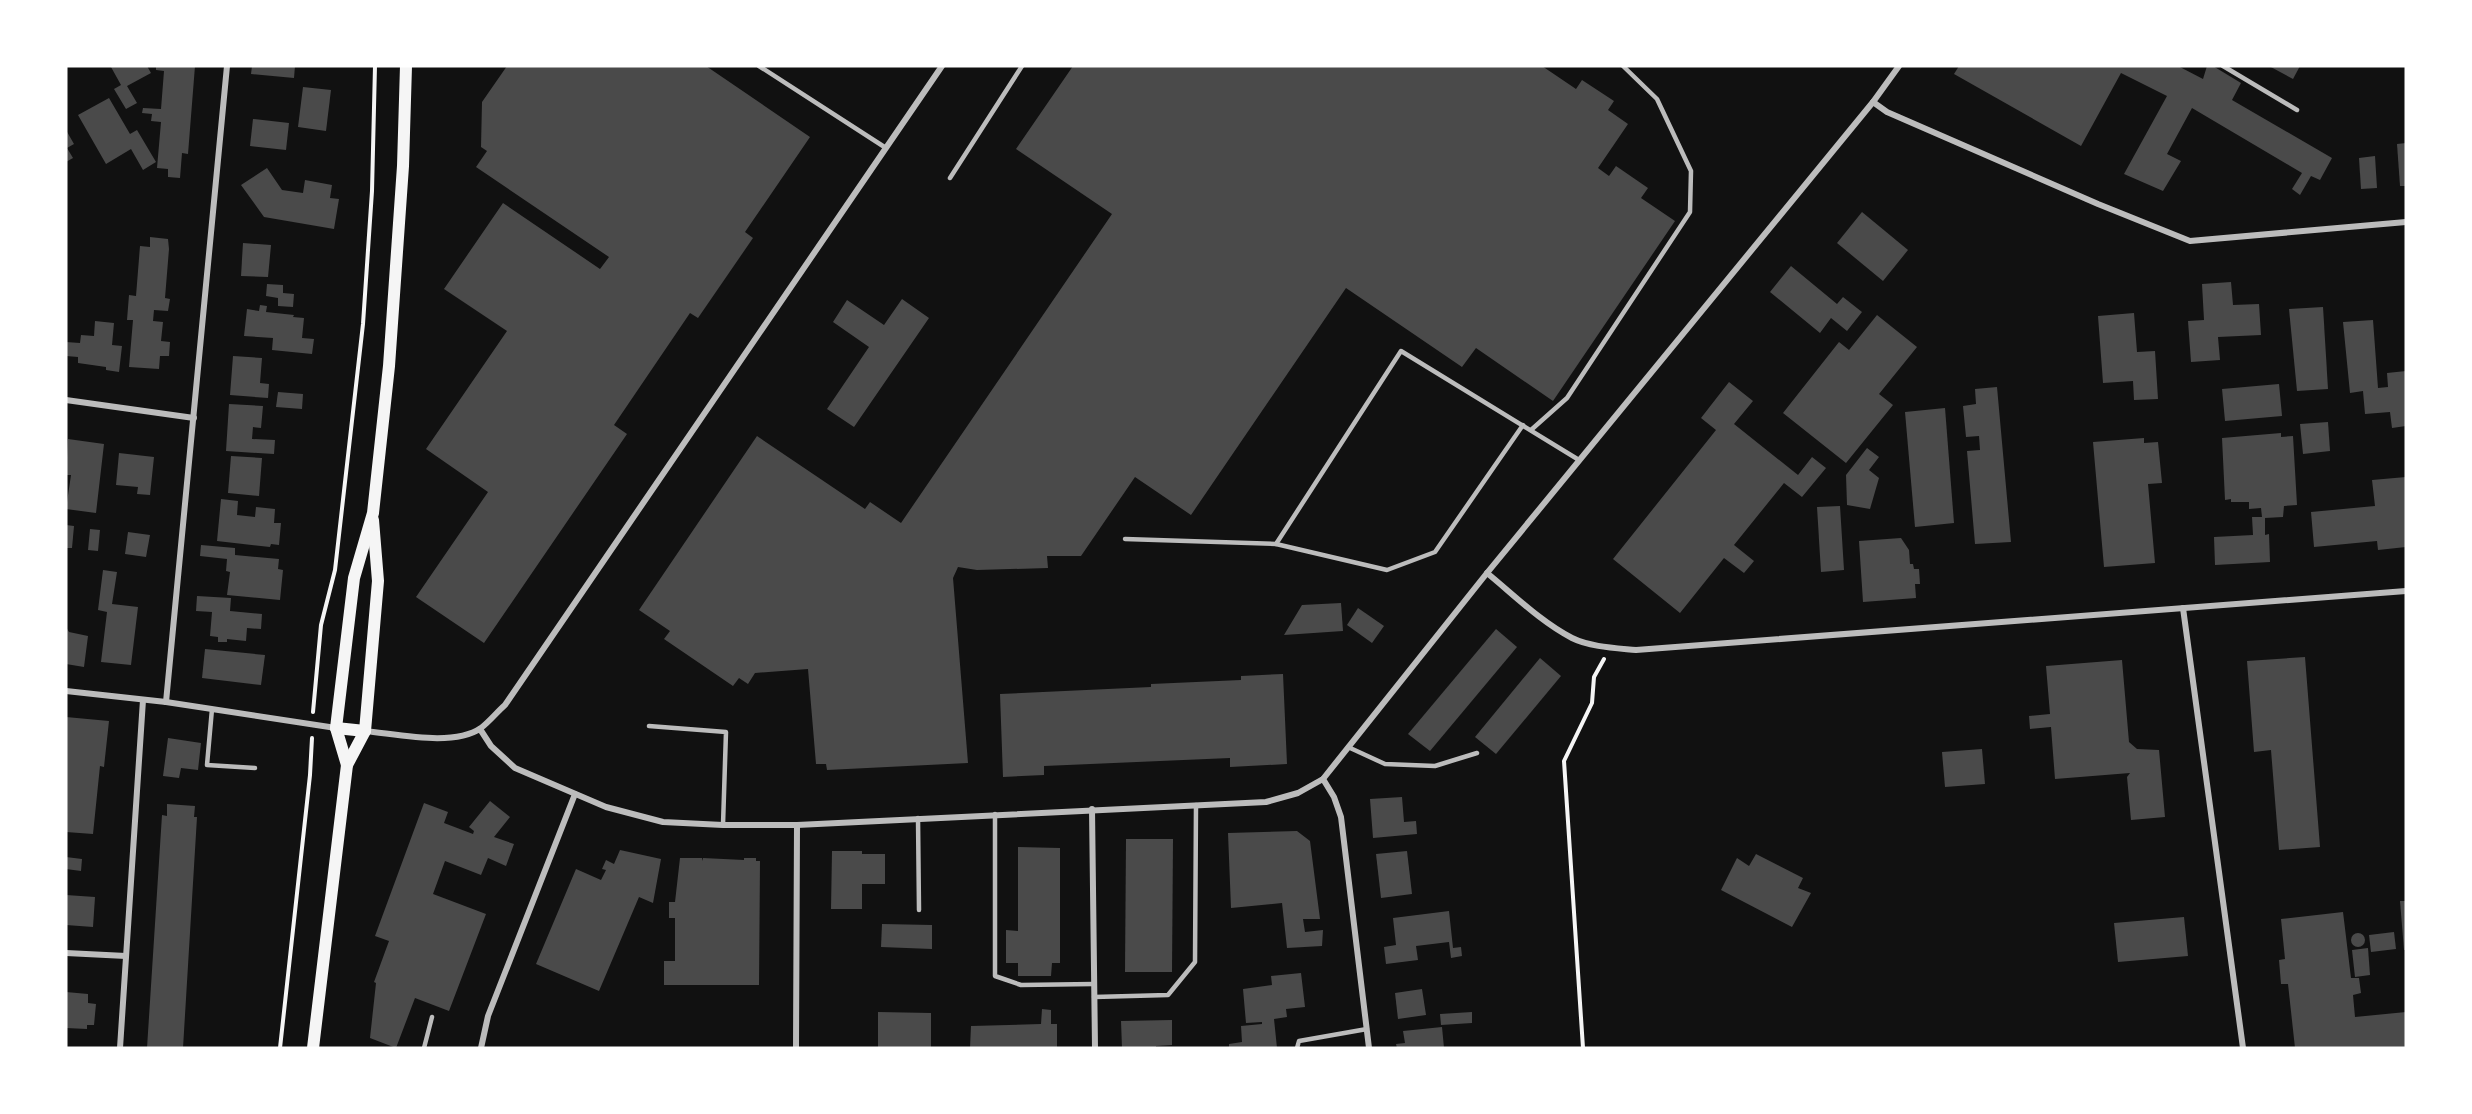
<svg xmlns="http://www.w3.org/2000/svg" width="2472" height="1114" viewBox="0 0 2472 1114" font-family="'Open Sans',sans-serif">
  <rect width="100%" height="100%" fill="#111"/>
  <g fill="#4a4a4a">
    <path d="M113,66H147L151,73L127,86L137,103L126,109L114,89L121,85L111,67Z"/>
    <path d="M156,66H195L188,154L182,153L180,178L168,177V169L157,168L161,122L151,121L152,114L142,113L143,108L161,109L164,71L156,70Z"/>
    <path d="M252,66H295L294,78L251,74Z"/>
    <path d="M507,66H706L810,137L745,232L753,238L698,318L690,313L614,425L627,434L484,643L416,597L488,492L426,449L507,331L444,289L503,203L600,269L609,257L476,167L487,151L481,147L482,102Z"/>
    <path d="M1073,66H1542L1576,89L1582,80L1614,101L1608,110L1628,124L1598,168L1609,176L1616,166L1648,188L1641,198L1675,221L1553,401L1476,348L1462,367L1346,288L1191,515L1135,477L1081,556H1047L1048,568L977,570L958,567L953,578L968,763L827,770L826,764H816L808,669L755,673L748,684L739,678L733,686L664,639L670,631L639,610L757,436L865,509L870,502L901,523L1112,214L1016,149Z"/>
    <path d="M1959,66H2178L2203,79L2207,66H2213L2241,83L2232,100L2332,158L2320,180L2311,176L2300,195L2292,189L2302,173L2192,108L2167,154L2181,161L2163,191L2124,174L2167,96L2121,73L2081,146L1954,74Z"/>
    <path d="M2269,66H2300L2293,79Z"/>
    <path d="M303,87L331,90L326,131L298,127Z"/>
    <path d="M109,98L130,134L137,130L156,162L143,170L131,149L106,164L78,115Z"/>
    <path d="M253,119L289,123L286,150L250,146Z"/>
    <path d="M66,130L74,144L67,148L73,158L66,162Z"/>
    <path d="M2406,143V186H2400L2397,144Z"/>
    <path d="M2375,156L2377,188L2361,189L2359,158Z"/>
    <path d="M267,168L282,190L303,193L305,180L332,185L330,198L339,199L334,229L264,217L241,185Z"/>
    <path d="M1862,212L1908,250L1883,281L1837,243Z"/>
    <path d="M150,237L168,239L169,249L165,298L170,299L168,311L154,310L153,321L163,322L161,341L170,342L169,356H160L159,369L129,367L133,320H127L129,295L136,296L140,246L150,247Z"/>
    <path d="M243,243L271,245L268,277L241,276Z"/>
    <path d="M1791,266L1837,304L1843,297L1862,312L1847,331L1831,318L1820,333L1770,292Z"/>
    <path d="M2231,282L2233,305L2259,304L2261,335L2218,337L2220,360L2191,362L2188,321L2204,320L2202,284Z"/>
    <path d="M267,284L283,285V293L294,294L293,307L278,306V298L266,296Z"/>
    <path d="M902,299L929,318L854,427L827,409L869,347L833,322L847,300L884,325Z"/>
    <path d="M260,305L267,306L266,312L294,315L293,317L304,318L302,338L314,339L312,354L272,350L273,338L244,336L247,309L259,311Z"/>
    <path d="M2323,307L2328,389L2297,391L2289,309Z"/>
    <path d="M2134,313L2137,352L2155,351L2158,399L2134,400L2133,381L2103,383L2098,316Z"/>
    <path d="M1877,315L1917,347L1879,394L1893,405L1846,463L1783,413L1839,342L1849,350Z"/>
    <path d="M2373,320L2378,388L2388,387L2387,373L2406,371V426L2392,428L2390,412L2365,414L2363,391L2350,393L2343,322Z"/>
    <path d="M95,321L114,323L112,345L122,346L119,372L106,370V367L78,363V357L66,356V342L80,343L81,335L94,336Z"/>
    <path d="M233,356L262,358L260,383L269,384L268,398L230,395Z"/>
    <path d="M1729,382L1753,401L1734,424L1798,475L1812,457L1826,468L1802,497L1784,483L1734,545L1754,561L1744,573L1724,558L1680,613L1613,559L1716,430L1701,418Z"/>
    <path d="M2279,384L2282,416L2225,421L2222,389Z"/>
    <path d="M1997,387L2011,542L1975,544L1967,451L1980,450L1979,436L1966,437L1963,406L1976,404L1975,389Z"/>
    <path d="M278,392L303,394L302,409L276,407Z"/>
    <path d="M229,404L263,406L261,428L253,427L252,439L275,440L274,454L226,451Z"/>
    <path d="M1945,408L1954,523L1915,527L1905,412Z"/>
    <path d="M2328,422L2330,451L2303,454L2300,424Z"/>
    <path d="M2281,433V437L2293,436L2297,505L2284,506L2283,517L2265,518V535L2269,534L2270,562L2215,565L2214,537L2253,535L2252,517H2262L2261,508L2249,509V502H2231V499L2225,500L2222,438Z"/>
    <path d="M2144,438V443L2158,442L2162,483L2148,484L2155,563L2104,567L2093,442Z"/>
    <path d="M68,439L104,444L96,513L66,509L71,475H66Z"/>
    <path d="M1867,448L1879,457L1869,470L1879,478L1870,509L1847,505L1846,475Z"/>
    <path d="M119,453L154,457L150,495L137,494L138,487L116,485Z"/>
    <path d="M231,456L262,458L259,496L228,493Z"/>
    <path d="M2406,477V547L2378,550L2377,541L2314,547L2311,512L2375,506L2372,480Z"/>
    <path d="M221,499L238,501L237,515L255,517L256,507L275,509L274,523H281L279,545L271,544L270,547L217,541Z"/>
    <path d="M1840,506L1844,570L1821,572L1817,507Z"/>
    <path d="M66,525L74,526L72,548H66Z"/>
    <path d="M90,529L100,530L98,551L88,550Z"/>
    <path d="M128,532L150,535L146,557L125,554Z"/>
    <path d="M1901,538L1909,550L1910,564H1913L1914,569H1919L1920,584H1915L1916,598L1863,602L1859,541Z"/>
    <path d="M201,545L235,548V555L279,559L278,569L283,570L280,600L227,595L230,572L226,571L227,559L200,556Z"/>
    <path d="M103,570L117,572L112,604L138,607L131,665L101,662L107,612L98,610Z"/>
    <path d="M197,596L231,598L230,611L262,614L261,629L247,628L246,641L227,639V642H218V637L210,636L212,612L196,611Z"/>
    <path d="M1341,603L1343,631L1284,635L1302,605Z"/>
    <path d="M1358,608L1384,626L1372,643L1347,625Z"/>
    <path d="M66,627L69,632L88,636L84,667L66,664Z"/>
    <path d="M1496,629L1517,647L1430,751L1408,734Z"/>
    <path d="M205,649L265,655L261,685L202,678Z"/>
    <path d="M2305,657L2320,847L2279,850L2271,750L2254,752L2247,661Z"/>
    <path d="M1540,658L1561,676L1496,754L1475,737Z"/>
    <path d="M2122,660L2129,742L2137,749L2159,750L2165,817L2131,820L2127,777L2130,773L2055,779L2051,727L2030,729L2029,716L2050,714L2046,666Z"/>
    <path d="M1283,674L1287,764L1230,767V758L1044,766V775L1003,777L1000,694L1151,687V684L1241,680V676Z"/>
    <path d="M66,717L109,721L104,767L100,766L93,834L66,832Z"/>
    <path d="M168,738L201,743L198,770L181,768L179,778L163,776Z"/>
    <path d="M1982,749L1985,784L1945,787L1942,752Z"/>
    <path d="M1402,797L1404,822L1416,821L1417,834L1373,838L1370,799Z"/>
    <path d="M490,801L510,817L494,837L514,844L506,866L488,858L481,875L445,861L433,894L486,914L449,1011L415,998L396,1048L370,1038L376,983L374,982L389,941L375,936L424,803L448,812L444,823L473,834L474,831L469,827Z"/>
    <path d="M167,804L195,806L194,817H197L183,1048H147L162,815L167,816Z"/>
    <path d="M1297,831L1310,841L1320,919H1303L1305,932L1323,930L1322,946L1287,948L1282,903L1231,908L1228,833Z"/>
    <path d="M1126,839H1173L1172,972H1125Z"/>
    <path d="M1018,847L1060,848V963H1052L1051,976H1018V963H1006V930L1018,931Z"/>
    <path d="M620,850L661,859L653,903L639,897L599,991L536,964L576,869L601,880L606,870L602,869L606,860L614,864Z"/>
    <path d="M832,851H862V854H885V884H862V909H831Z"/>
    <path d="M1407,851L1412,894L1381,898L1376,854Z"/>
    <path d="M1756,854L1803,878L1798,888L1811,893L1792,927L1721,890L1737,858L1749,866Z"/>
    <path d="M66,857L82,859L81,871L66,869Z"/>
    <path d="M680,858H702L703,861V858L744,860V858H756V861H760L759,985H664V961H675V918H669V902H675Z"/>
    <path d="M66,895L95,897L93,927L66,925Z"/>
    <path d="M2400,901H2406V950H2404Z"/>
    <path d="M1449,911L1453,948L1461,947L1462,956L1451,958L1449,942L1416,946L1418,960L1386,964L1384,947L1396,945L1393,918Z"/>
    <path d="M2343,912L2351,978H2359L2361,993L2353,995L2355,1017L2406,1012V1048H2295L2288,984H2281L2279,960L2285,959L2281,919Z"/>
    <path d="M2184,917L2188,956L2118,962L2114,923Z"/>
    <path d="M882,924L932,925V949L881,947Z"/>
    <path d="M2394,932L2396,949L2371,952L2369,935Z"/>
    <circle cx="2358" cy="940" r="7"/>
    <path d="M2368,948L2370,975L2355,977L2352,950Z"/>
    <path d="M1301,973L1305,1007L1286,1009L1287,1017L1274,1019L1277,1048H1229V1044L1242,1042L1241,1026L1262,1024V1022L1246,1023L1243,989L1272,985L1271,976Z"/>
    <path d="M1422,989L1426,1015L1398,1019L1395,993Z"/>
    <path d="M66,992L88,994V1003L96,1004L94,1025H87V1029L66,1028Z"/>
    <path d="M1042,1009L1051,1010V1024H1057V1048H970L971,1026L1041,1024Z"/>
    <path d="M878,1012L931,1013V1048H878Z"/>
    <path d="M1472,1012V1023L1441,1025L1440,1014Z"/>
    <path d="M1172,1020V1045L1156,1046V1048H1122L1121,1021Z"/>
    <path d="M1442,1027L1444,1048H1397L1396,1044L1405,1043L1403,1031Z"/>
  </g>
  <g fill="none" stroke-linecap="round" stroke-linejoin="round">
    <g stroke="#f5f5f5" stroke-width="4">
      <path d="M313,712L321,625L335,570L363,324L372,191L375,66"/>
      <path d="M280,1048L310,775L312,738"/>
      <path d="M1583,1048L1564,761L1592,703L1594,677L1604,659"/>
    </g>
    <g stroke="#bcbcbc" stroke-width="4.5">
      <path d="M759,66L886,148"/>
      <path d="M2223,66L2297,110"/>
      <path d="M950,178L1022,66"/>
      <path d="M1531,430L1567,398L1690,212L1691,171L1657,99L1623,66"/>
      <path d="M1125,539L1276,544L1401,351L1579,460"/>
      <path d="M1276,544L1387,570L1435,552L1523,425"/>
      <path d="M212,709L207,765L255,768"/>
      <path d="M649,726L726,732L723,825"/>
      <path d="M1348,747L1385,764L1435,766L1477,753"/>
      <path d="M995,814V976L1021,985L1094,984"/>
      <path d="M918,818L919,910"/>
      <path d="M1094,997L1168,995L1195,962L1196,805"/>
      <path d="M424,1048L432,1017"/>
      <path d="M1297,1048L1299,1041L1367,1029"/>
    </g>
    <g stroke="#bcbcbc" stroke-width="6">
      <path d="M1873,102L1887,112L2098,204L2190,241L2406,222"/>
      <path d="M66,400L194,418"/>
      <path d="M1487,573C1514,595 1541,622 1572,638C1590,647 1616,648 1636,650L2406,591"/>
      <path d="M2183,608L2243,1048"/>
      <path d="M66,691L166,702L336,728"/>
      <path d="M166,702L227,66"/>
      <path d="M480,729L491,746L515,768L606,807L663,822L723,825H797L1266,802L1298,793L1323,779L1487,573L1873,102L1899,66"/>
      <path d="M365,731C397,734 454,747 481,728C490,721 497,712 505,705L942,66"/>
      <path d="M1323,779L1334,797L1341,817L1369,1048"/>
      <path d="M1092,809L1095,1048"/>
      <path d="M66,953L126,956"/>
      <path d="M120,1048L143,700"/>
      <path d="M481,1048L488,1016L575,794"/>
      <path d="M796,1048L797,825"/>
    </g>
    <g stroke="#f5f5f5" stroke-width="12">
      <path d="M336,728L365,731"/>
      <path d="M347,765L336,728L354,578L373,513L389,366L403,166L406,66"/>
      <path d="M313,1048L347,765L365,731L378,581L373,520"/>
    </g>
  </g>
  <rect width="2472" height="1114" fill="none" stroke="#ffffff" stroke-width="135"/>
</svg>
